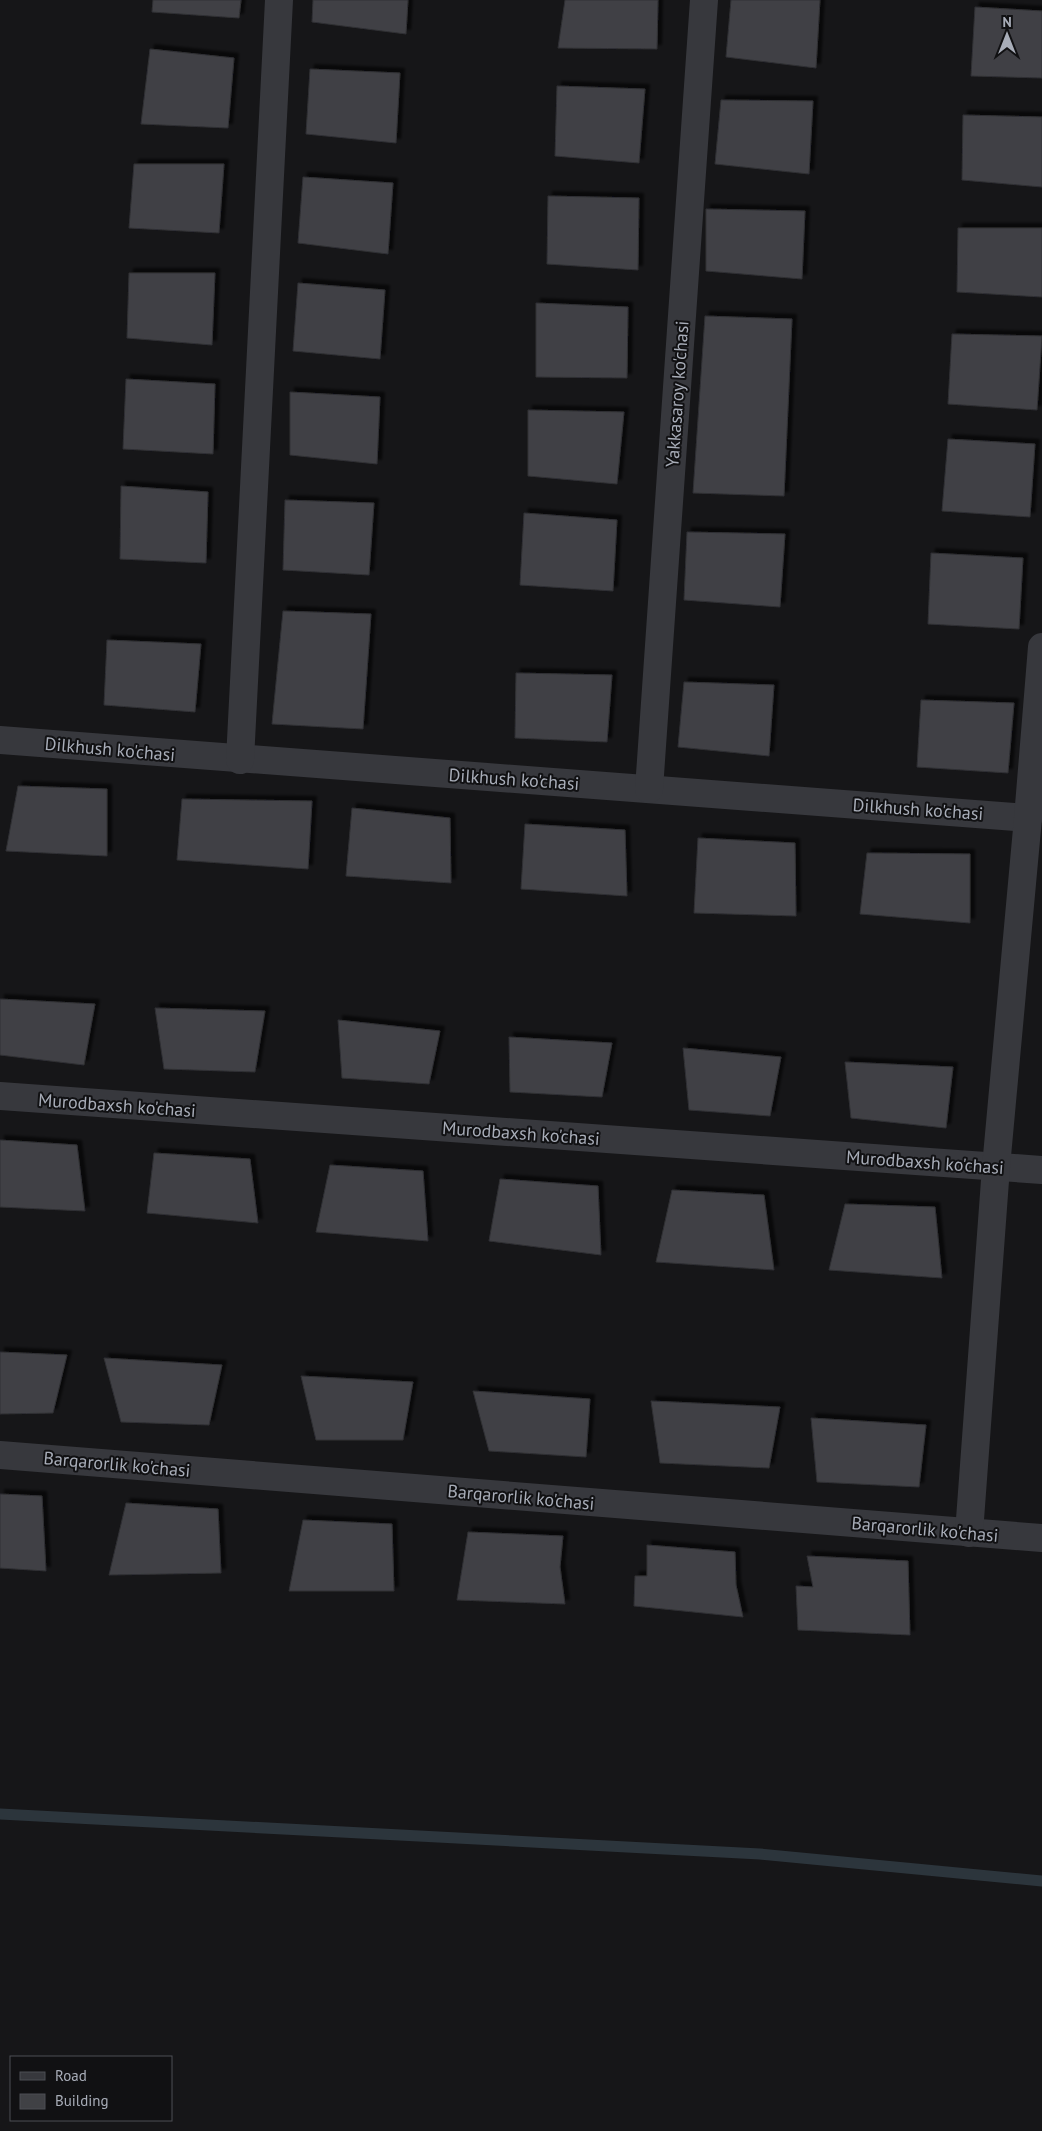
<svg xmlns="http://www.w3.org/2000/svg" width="1042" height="2131" viewBox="0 0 1042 2131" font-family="'PT Sans',sans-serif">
  <defs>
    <filter id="shadow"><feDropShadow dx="4.5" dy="-4.5" stdDeviation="1" flood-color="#0009"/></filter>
  </defs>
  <rect width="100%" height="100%" fill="#161618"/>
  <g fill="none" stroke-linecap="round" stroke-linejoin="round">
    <path stroke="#2c353c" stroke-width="11" d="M0,1814L760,1854L1042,1881"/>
  </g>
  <g fill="#404145" stroke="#303034" filter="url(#shadow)">
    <path d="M153,0H241L239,18L152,12Z"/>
    <path d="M313,0H408L406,34L312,22Z"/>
    <path d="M565,0H658L657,49L558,48Z"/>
    <path d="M731,0H820L816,68L726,57Z"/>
    <path d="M975,7L1042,11V78L971,76Z"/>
    <path d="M150,49L234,58L228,128L141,124Z"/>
    <path d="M310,69L400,73L396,143L306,134Z"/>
    <path d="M557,86L645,89L639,163L555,156Z"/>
    <path d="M721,100L813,101L809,174L715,164Z"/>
    <path d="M963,115L1042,117V187L962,180Z"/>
    <path d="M134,164H224L219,233L129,228Z"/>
    <path d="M303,177L393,183L388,254L298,243Z"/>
    <path d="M548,196L639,198L638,270L547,264Z"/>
    <path d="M706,209L805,211L802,279L706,271Z"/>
    <path d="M958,228H1042V297L957,292Z"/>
    <path d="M129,273H215L212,345L127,338Z"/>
    <path d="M298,283L385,290L380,359L293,351Z"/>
    <path d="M536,303L628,307L627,378L536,377Z"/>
    <path d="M705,316L792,319L784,496L693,493Z"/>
    <path d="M952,334L1042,336L1037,410L948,404Z"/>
    <path d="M126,379L215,384L213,454L123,449Z"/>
    <path d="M290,392L380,397L377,464L290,455Z"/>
    <path d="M528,410L624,412L617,484L528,476Z"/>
    <path d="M948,439L1035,444L1030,517L942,511Z"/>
    <path d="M121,486L208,492L206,563L120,559Z"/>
    <path d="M285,500L374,503L369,575L283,570Z"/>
    <path d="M524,513L617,520L613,591L520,585Z"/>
    <path d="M687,532L785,534L780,607L684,600Z"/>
    <path d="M931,553L1023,558L1019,629L928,624Z"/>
    <path d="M283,611L371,614L363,729L272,724Z"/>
    <path d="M107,640L201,644L195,712L104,705Z"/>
    <path d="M516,673L612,675L607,742L515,738Z"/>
    <path d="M684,682L774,685L769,756L678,747Z"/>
    <path d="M921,700L1014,703L1008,773L917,767Z"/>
    <path d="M18,786L107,789V856L6,851Z"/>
    <path d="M182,799L312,801L308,869L177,860Z"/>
    <path d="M352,808L450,818L451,883L346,876Z"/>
    <path d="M525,824L625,830L627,896L521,889Z"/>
    <path d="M698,838L795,843L796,916L694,913Z"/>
    <path d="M867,853L970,854V923L860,914Z"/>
    <path d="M0,999L95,1004L84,1065L0,1055Z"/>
    <path d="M155,1008L265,1011L255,1072L164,1069Z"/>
    <path d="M338,1020L440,1031L429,1084L342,1078Z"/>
    <path d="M509,1037L612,1043L602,1097L510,1092Z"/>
    <path d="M683,1048L781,1057L770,1116L689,1110Z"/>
    <path d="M845,1062L953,1067L946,1128L851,1118Z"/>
    <path d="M0,1140L77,1145L85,1211L0,1207Z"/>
    <path d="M154,1153L250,1159L258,1223L147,1213Z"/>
    <path d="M330,1165L423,1171L428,1241L316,1232Z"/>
    <path d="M500,1179L598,1186L601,1255L489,1241Z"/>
    <path d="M672,1190L764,1195L774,1270L656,1262Z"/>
    <path d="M845,1204L935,1207L942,1278L829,1270Z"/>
    <path d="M0,1352L67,1355L53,1413L0,1414Z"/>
    <path d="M104,1358L222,1365L209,1425L121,1422Z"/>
    <path d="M301,1376L413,1382L403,1440H316Z"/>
    <path d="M473,1391L590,1399L586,1457L489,1451Z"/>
    <path d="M651,1401L780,1407L769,1468L660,1463Z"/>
    <path d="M811,1418L926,1425L919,1487L817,1482Z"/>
    <path d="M0,1494L42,1496L46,1571L0,1568Z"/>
    <path d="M126,1503L218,1509L221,1573L109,1575Z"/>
    <path d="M303,1520L392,1524L394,1591H289Z"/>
    <path d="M468,1532L563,1536L560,1567L565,1604L457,1600Z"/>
    <path d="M647,1545L735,1552L736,1585L743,1617L634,1606L635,1576H647Z"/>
    <path d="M807,1556L908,1561L910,1635L798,1630L796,1586L813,1587Z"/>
  </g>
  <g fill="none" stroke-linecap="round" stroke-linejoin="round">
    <g stroke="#37383d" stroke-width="28">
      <path d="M0,740L1028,818"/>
      <path d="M240,760L279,0"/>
      <path d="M649,789L704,0"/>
      <path d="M0,1096L1042,1170"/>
      <path d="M0,1455L1042,1538"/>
      <path d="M969,1533L996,1167L1028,818L1042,647"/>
    </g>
  </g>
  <g text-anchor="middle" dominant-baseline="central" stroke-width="4" stroke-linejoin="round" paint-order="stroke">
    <g font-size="18" fill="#a8adb8" stroke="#111113">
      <text transform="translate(677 394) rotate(-86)">Yakkasaroy ko'chasi</text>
      <text transform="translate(110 749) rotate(5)">Dilkhush ko'chasi</text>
      <text transform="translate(514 779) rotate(4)">Dilkhush ko'chasi</text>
      <text transform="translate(918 809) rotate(4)">Dilkhush ko'chasi</text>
      <text transform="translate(117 1105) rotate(4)">Murodbaxsh ko'chasi</text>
      <text transform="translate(521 1133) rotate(4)">Murodbaxsh ko'chasi</text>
      <text transform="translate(925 1162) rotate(4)">Murodbaxsh ko'chasi</text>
      <text transform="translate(117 1464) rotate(5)">Barqarorlik ko'chasi</text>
      <text transform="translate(521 1497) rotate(5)">Barqarorlik ko'chasi</text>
      <text transform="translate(925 1529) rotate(5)">Barqarorlik ko'chasi</text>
    </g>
  </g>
  <rect x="10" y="2056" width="162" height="65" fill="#111113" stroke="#4d4f55"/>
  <rect x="20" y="2072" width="25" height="8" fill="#37383d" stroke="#4d4f55"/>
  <text x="55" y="2081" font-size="15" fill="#a8adb8">Road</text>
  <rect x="20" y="2094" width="25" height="15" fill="#404145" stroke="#4d4f55"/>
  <text x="55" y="2106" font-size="15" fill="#a8adb8">Building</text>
  <g transform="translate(1007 35)" stroke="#111113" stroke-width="4" paint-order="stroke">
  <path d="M0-4L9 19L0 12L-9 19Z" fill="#a8adb8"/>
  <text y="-8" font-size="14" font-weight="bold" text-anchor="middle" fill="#a8adb8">N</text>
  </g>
</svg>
